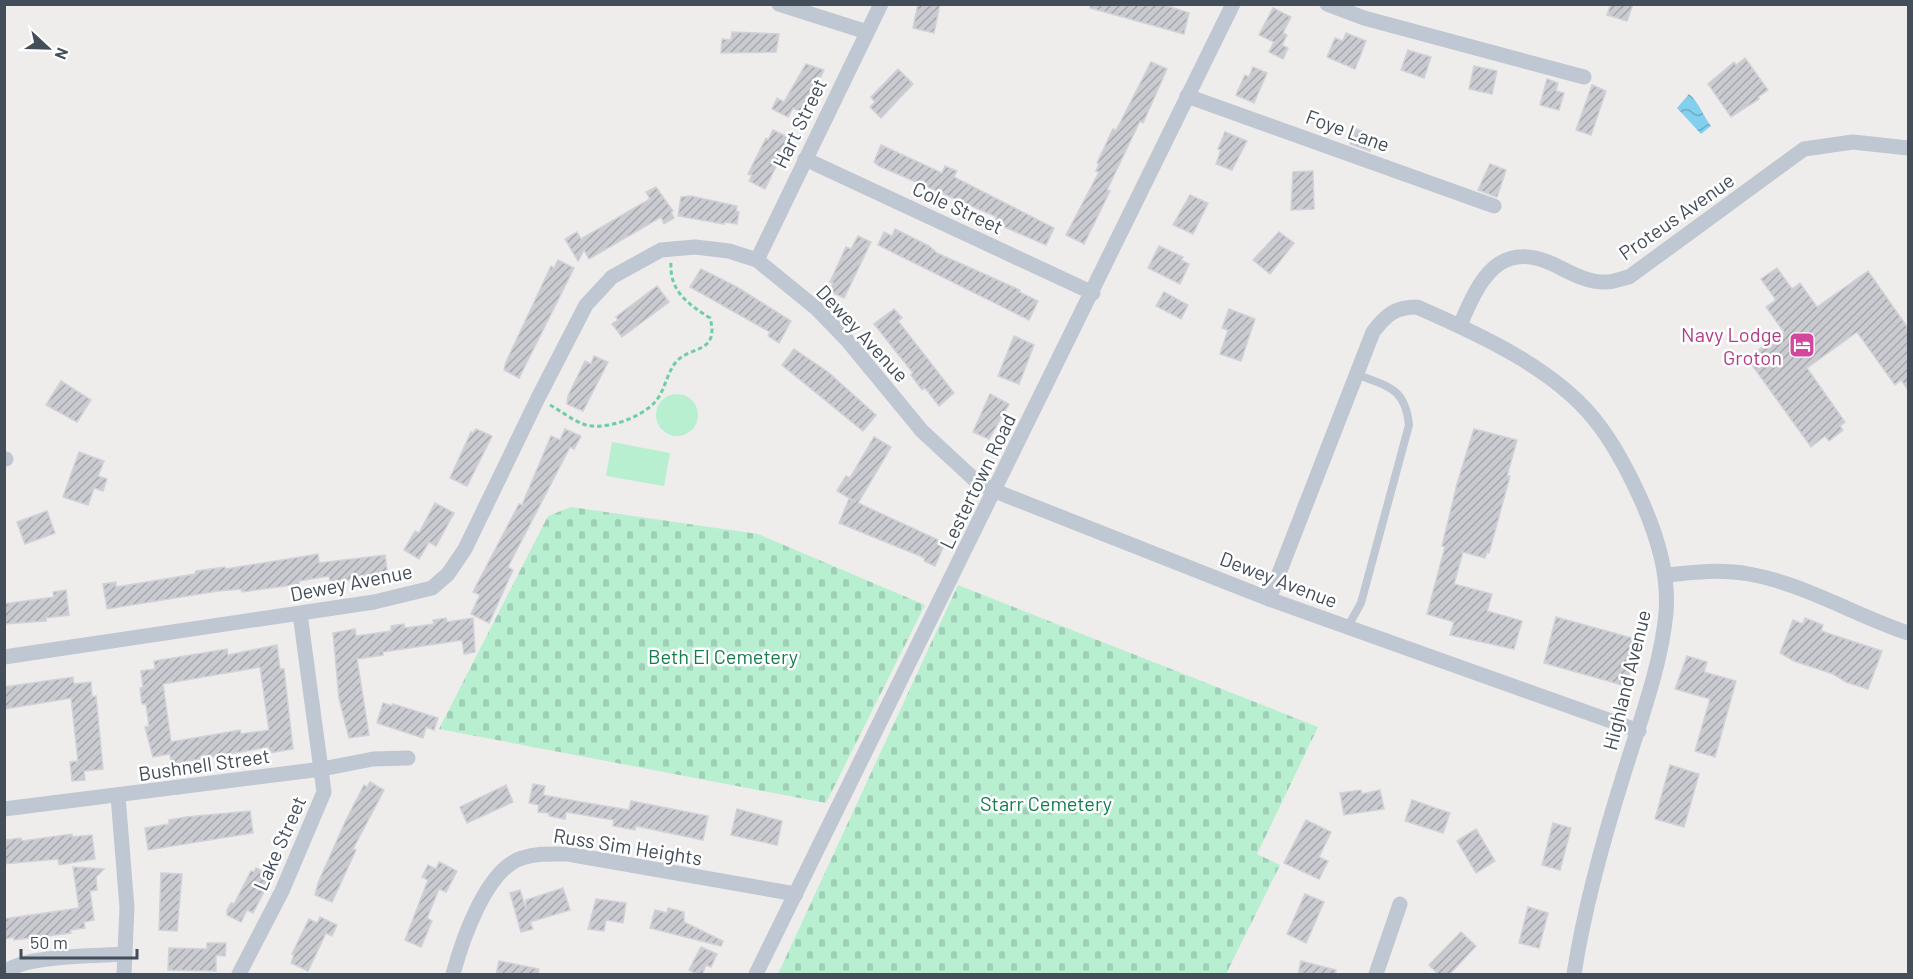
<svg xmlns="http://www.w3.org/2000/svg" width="1913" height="979" viewBox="0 0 1913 979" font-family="Barlow,sans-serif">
  <defs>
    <pattern id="cemetery-stones" width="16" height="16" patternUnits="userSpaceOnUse" patternTransform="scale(1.5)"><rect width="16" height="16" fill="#b8efd1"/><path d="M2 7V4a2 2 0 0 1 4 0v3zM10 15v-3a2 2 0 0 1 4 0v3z" fill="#9fcfb6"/></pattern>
    <pattern id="water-waves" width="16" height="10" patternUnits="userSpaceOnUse" patternTransform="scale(1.5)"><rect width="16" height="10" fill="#83d0ee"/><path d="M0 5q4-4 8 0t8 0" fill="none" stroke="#6dabc4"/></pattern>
    <pattern id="building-hatch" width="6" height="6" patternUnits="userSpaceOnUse" patternTransform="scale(1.5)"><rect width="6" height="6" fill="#c9cbd1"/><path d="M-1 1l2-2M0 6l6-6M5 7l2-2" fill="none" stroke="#a5a7ad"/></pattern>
  </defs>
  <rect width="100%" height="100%" fill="#efecec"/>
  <g fill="#b8efd1">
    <circle cx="677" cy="415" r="21"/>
    <path d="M612,442L670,453L664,486L606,476Z"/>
  </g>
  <g fill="url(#cemetery-stones)">
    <path d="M571,507L758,534L925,605L826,803L439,729L548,516Z"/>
    <path d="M958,585L1318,727L1257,854L1280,865L1226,974H778Z"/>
  </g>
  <path fill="url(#water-waves)" d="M1689,94C1699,102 1703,116 1711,126L1701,134L1677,108Z"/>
  <g fill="url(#building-hatch)" stroke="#d0d2d8" stroke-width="1.5" fill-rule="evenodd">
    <path d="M918,4H940L934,33L913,28Z"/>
    <path d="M1091,4H1162L1189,13L1184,34L1090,8Z"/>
    <path d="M1611,4H1633L1627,21L1607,15Z"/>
    <path d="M1273,8L1291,17L1283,33L1287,35L1282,45L1288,48L1283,59L1269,52L1274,42L1259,35Z"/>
    <path d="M732,32L779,34L776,52L721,53L722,39L731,40Z"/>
    <path d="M1346,33L1366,41L1355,69L1327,57L1335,38L1343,41Z"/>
    <path d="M1408,50L1431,57L1424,78L1401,70Z"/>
    <path d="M1745,58L1768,90L1758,97L1759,99L1731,117L1708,84L1734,62L1736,65Z"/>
    <path d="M1151,62L1167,69L1143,123L1140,121L1107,190L1110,191L1084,244L1066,235L1099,172L1096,171L1099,164L1097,163L1113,129L1116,130L1121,121Z"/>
    <path d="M806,64L824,70L803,113L793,108L788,117L772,109L777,98L784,102Z"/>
    <path d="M1474,66L1497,71L1492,94L1469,89Z"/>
    <path d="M1253,67L1267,73L1254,103L1236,95L1245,75L1249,77Z"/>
    <path d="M898,69L913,84L881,118L870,107L875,102L871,97Z"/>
    <path d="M1547,79L1558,83L1556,91L1564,93L1559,110L1540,105Z"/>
    <path d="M1592,85L1606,91L1591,135L1576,130Z"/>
    <path d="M1356,129L1376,137L1370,151L1350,144Z"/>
    <path d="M773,130L790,138L765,189L749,181L752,175L748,174L766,138L768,140Z"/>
    <path d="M1225,132L1247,141L1232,170L1216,164L1221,150L1218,149Z"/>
    <path d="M881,145L942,173L945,166L957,171L954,177L1054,228L1046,245L1002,226L1003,224L995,220L997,217L879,166L874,162Z"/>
    <path d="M1490,164L1506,170L1497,197L1478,190Z"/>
    <path d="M1313,171L1314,209L1291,210L1293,172Z"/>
    <path d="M656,187L673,211L671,212L674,218L664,224L661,217L589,259L584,250L578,261L565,239L577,232L581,239L650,199L646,192Z"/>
    <path d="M1190,195L1208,203L1193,234L1173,225Z"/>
    <path d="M691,196L737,206L736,211L739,212L737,224L724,222V224L678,216L681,197Z"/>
    <path d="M895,229L929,246L937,253L1020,290L1019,292L1038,301L1029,320L878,245L884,232L892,236Z"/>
    <path d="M1279,232L1294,243L1270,274L1253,260Z"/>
    <path d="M858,236L871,242L844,298L829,291L833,283L830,282L846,247L851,249Z"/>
    <path d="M1159,246L1183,257L1181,260L1189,264L1180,284L1148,268Z"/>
    <path d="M558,260L574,268L519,378L504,370L506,362L551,266L554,268Z"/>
    <path d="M1777,268L1792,289L1800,283L1817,307L1868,271L1908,328V390L1901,380L1895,385L1857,332L1807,368L1845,422L1840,426L1843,430L1829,441L1825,436L1811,447L1747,358L1784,332L1766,307L1776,300L1761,279Z"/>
    <path d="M701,269L737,287L791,321L779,343L768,336L770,332L690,287Z"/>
    <path d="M657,286L669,302L622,337L612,324L618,320L616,317Z"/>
    <path d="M1164,292L1188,305L1181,319L1156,306Z"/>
    <path d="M894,309L902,318L898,321L954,393L939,406L925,388L922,390L911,375L913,373L874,324Z"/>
    <path d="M1229,309L1255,319L1241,361L1220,354L1228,330L1222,328Z"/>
    <path d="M1014,336L1034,345L1019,384L998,376Z"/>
    <path d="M794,349L828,372L876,415L863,431L782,365Z"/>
    <path d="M594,356L608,362L583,411L567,404L568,396L585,361L591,364Z"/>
    <path d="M61,381L91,400L77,422L46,405Z"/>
    <path d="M990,394L1009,404L989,439L973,432Z"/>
    <path d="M476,429L492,436L467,486L450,478L471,432L473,433Z"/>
    <path d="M565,429L581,436L574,449L570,447L508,567L513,570L489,623L471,614L480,595L473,592L519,504L522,505L551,436L560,440Z"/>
    <path d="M1474,429L1517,440L1507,476H1510L1489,553L1487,552L1485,558L1463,552L1454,584L1492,594L1487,611L1522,621L1514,649L1450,635L1454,622L1427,614L1445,547L1442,546L1457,484Z"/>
    <path d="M874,437L891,447L858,503L945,543L935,566L924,561L925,558L839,523L849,499L856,502L837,491L846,476L850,478Z"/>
    <path d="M79,452L104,461L98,476L107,479L103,491L94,488L88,505L63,497Z"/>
    <path d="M435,503L454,513L436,546L429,542L419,559L404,550L415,531L419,533Z"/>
    <path d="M47,511L55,533L25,544L17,522Z"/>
    <path d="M318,554L319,563L385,555L388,576L330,582L329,576L299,581V584L242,592L241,589L218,591L107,609L103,584L116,582V587L195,574L196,571L225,567L226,569Z"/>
    <path d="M66,590L69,615L46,618V621L4,624V604L54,597L53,592Z"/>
    <path d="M1556,617L1639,640L1626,686L1544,663Z"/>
    <path d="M446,618L447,622L473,618L475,652L464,654L462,640L383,652V655L357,659L369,735L349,738L339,698L333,633L355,629L356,636L391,631V626L404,624L405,628L434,624L433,620Z"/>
    <path d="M1805,618L1823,625L1821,631L1882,651L1868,689L1846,682L1833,674L1794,661L1780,653L1793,620L1803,624Z"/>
    <path d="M277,645L280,669H284L293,749L269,753V747L171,764L170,754L153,757L145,727L149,726L146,704H142L140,688L143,687L141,671L155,669L154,661L227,649L228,655ZM260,667L269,730L241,734L240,730L171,742L163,684Z"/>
    <path d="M1687,656L1707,662L1704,672L1736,681L1715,757L1695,751L1710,699L1675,689Z"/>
    <path d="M73,677L74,684L91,682L92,697L96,696L103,769L84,771L85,780L72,781L70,762L78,761L71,698L4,709V687Z"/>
    <path d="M383,703L392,706L393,704L438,718L434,730L426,727L423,738L377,723Z"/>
    <path d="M1670,765L1699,774L1684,827L1655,819Z"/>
    <path d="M370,782L384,790L353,849L356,850L332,902L315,895L318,883L346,820L364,785L367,787Z"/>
    <path d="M533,784L545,786L543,795L581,802L629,810L631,801L708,816L703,840L636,826L635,830L613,826L614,820L566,812L565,819L549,816V813L538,812L539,805L529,803Z"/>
    <path d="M506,785L513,802L467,823L460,807Z"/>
    <path d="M1361,790L1362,794L1380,790L1384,809L1344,815L1340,793Z"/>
    <path d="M1412,800L1450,813L1443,833L1405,821Z"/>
    <path d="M737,809L782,821L777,845L731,835Z"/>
    <path d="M250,811L253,833L148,850L145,828L169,824V820L186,817Z"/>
    <path d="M1306,820L1331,832L1319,857L1328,861L1319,879L1284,863Z"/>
    <path d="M1553,823L1571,828L1560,870L1542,865Z"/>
    <path d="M1476,829L1495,861L1476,873L1457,841Z"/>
    <path d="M72,834V837L92,835L95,859L59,865L58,859L4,864L6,840L21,838L22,841Z"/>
    <path d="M439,862L457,871L446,892L439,889L427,918L432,921L421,947L405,940L428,880L422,877L428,865L436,869Z"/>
    <path d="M73,867L104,869L96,877L97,890L90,891L94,920L84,922L85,928L70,930L71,933L14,940V937L4,939V919L79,908Z"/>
    <path d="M256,868L272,876L253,913L247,910L241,922L227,915V910L231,903L234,904L251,871L254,872Z"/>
    <path d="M161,873L182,874L177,931L159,930Z"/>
    <path d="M563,888L570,910L530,922L533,929L521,932L510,893L520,890L526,909V900Z"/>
    <path d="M1305,894L1324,902L1306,943L1287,934Z"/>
    <path d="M596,899L626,903L623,923L606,920L604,931L588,929Z"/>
    <path d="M1528,907L1548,913L1539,948L1519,943Z"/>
    <path d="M668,908L684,912V922L723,941L721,946L650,928L655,910L667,913Z"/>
    <path d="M320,917L337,925L332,936L326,933L308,971L291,963L294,955L292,954L309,919L317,923Z"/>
    <path d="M1461,932L1476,946L1449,975H1439L1429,965Z"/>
    <path d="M207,943H226L225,956L216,955V971L168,970L169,948L207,949Z"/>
    <path d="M701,947L717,954L711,967L706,965L702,975H698L689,970Z"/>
    <path d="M499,961L539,969L538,975H496Z"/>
    <path d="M1301,961L1336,970L1335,975H1298Z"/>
  </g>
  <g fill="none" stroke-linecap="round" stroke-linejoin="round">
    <path stroke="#6fcea6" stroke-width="3" stroke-dasharray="4.5 3" stroke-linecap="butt" d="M550,405C561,411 573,421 586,425C606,430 640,418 654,403C665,392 666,374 676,362C689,346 720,354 710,318C688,304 669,291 671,262"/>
    <path stroke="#bfc7d2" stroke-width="8" d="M1347,628L1361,603L1409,425C1405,387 1388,387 1356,374"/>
    <g stroke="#bfc7d2" stroke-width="15">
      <path d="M779,4L867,32"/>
      <path d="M1327,4L1364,18L1584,77"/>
      <path d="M1187,96L1494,206"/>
      <path d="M805,159L1093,293"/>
      <path d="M757,260L881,4"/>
      <path d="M1460,325C1479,281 1498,238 1555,265C1571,273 1588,283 1607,282C1614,282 1622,278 1629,277L1804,149L1853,142L1908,148"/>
      <path d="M4,459H6"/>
      <path d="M1667,575C1694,572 1722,569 1749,574C1802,583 1857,616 1908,633"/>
      <path d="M1269,599L1373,332C1386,315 1395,307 1417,307C1479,334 1561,371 1601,428C1618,451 1631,477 1643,504C1658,539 1669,575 1666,613C1661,665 1641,718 1626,767C1606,830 1584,909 1574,974"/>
      <path d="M4,657L374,602L432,588L448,574L465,549L538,398L586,305L612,277L661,250L695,247L729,251L757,260L817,309L847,340L922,431L976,481L995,491L1269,599L1639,731"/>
      <path d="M118,796L127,908L124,974"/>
      <path d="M4,809L322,769L373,759L408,758"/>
      <path d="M4,973C22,955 98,956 124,954"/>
      <path d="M239,974L282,891L324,792L300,614"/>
      <path d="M453,974C462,941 486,869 522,858C537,853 552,854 568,854L796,894"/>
      <path d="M756,974L1233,4"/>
      <path d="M1376,974L1400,904"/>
    </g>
  </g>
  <defs>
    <g id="hotel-square" transform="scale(1.35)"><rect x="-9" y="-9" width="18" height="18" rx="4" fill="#d1479c" stroke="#fff"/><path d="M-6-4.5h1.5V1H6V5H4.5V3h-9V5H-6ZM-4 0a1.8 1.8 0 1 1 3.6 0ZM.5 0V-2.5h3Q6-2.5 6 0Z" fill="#fff"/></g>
  </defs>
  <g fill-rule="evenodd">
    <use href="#hotel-square" x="1802" y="345"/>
  </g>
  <g text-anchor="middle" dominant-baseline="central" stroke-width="5" stroke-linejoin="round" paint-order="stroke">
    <g font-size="20" fill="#444e5a" stroke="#fff">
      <text transform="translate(799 123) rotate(-64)">Hart Street</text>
      <text transform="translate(1348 130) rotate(20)">Foye Lane</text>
      <text transform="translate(958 207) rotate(25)">Cole Street</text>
      <text transform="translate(1676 216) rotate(-35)">Proteus Avenue</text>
      <text transform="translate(863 333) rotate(47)">Dewey Avenue</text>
      <text transform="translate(977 481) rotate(-64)">Lestertown Road</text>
      <text transform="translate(1279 579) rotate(21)">Dewey Avenue</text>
      <text transform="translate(351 582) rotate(-11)">Dewey Avenue</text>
      <text transform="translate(1626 680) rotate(-76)">Highland Avenue</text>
      <text transform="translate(204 764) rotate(-8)">Bushnell Street</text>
      <text transform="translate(279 843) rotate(-66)">Lake Street</text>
      <text transform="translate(628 846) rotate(9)">Russ Sim Heights</text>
    </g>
    <g font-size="20" fill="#b23c85" stroke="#fff" text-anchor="end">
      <text x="1782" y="334">Navy Lodge<tspan x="1782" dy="23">Groton</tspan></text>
    </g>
    <g font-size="20" fill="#137d50" stroke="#fff">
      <text x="723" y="656">Beth El Cemetery</text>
      <text x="1046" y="803">Starr Cemetery</text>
    </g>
  </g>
  <rect width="1913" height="979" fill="none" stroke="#444e5a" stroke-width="12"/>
  <g transform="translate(48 48) rotate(112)" stroke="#ffffff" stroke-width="4.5" paint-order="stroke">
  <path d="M0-4.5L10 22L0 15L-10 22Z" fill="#444e5a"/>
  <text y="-9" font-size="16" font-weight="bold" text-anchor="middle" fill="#444e5a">N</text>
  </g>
  <path d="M21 949v9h116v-9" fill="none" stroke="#444e5a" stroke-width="3"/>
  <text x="30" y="949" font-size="18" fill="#444e5a" stroke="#ffffff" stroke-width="4.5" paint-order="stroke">50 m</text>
</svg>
